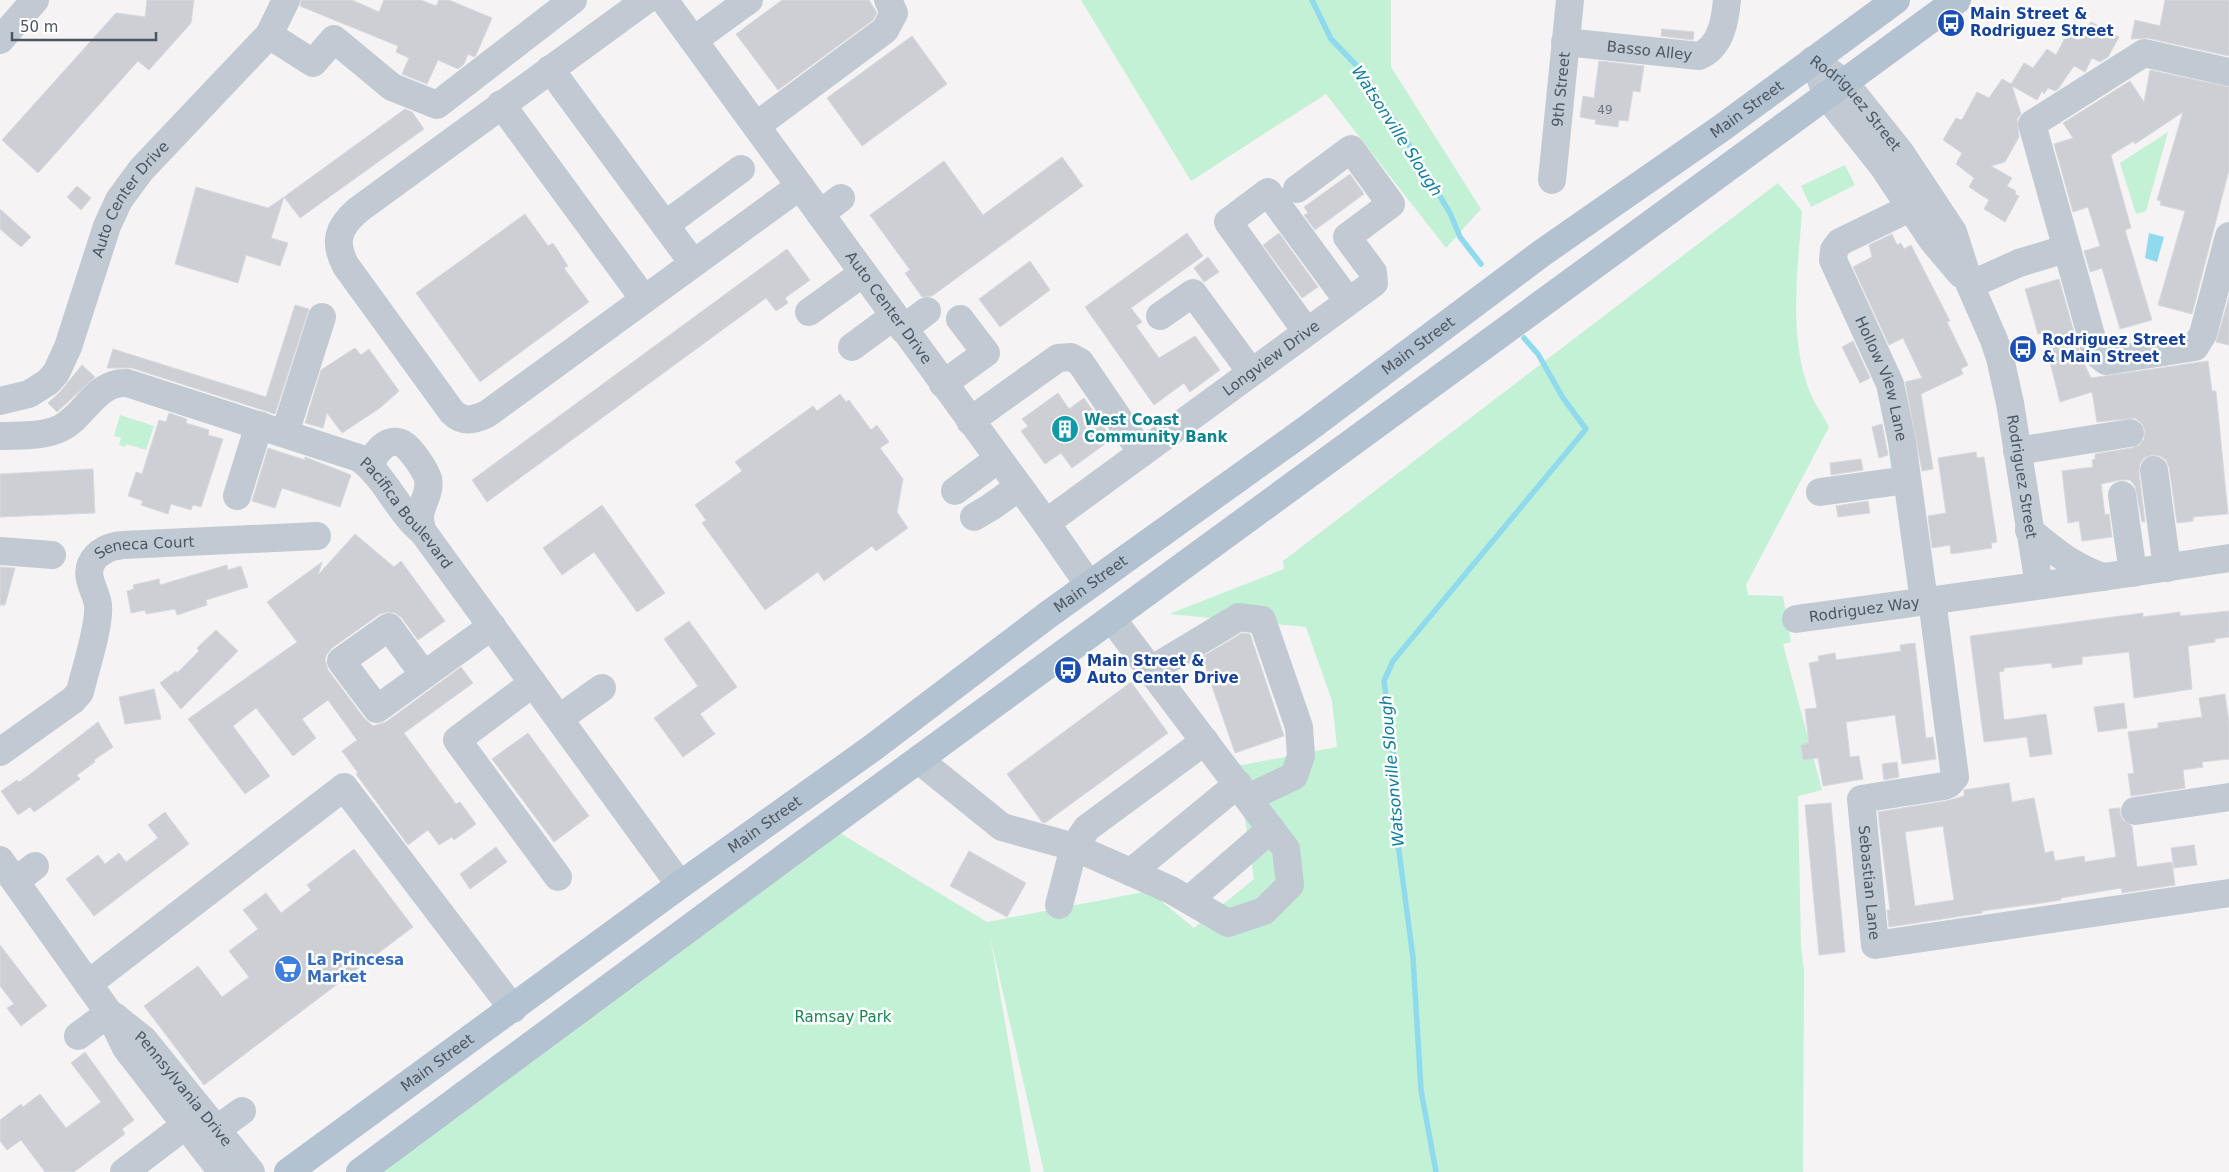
<svg xmlns="http://www.w3.org/2000/svg" width="2229" height="1172" viewBox="0 0 2229 1172" font-family="'DejaVu Sans',sans-serif">
  <rect width="100%" height="100%" fill="#f5f3f3"/>
  <g fill="#c3f1d5">
    <path d="M1081,0H1391V67L1481,209L1446,248L1326,94L1191,181Z"/>
    <path d="M2168,132L2146,211L2136,214L2120,163Z"/>
    <path d="M1845,165L1855,185L1811,207L1801,186Z"/>
    <path d="M1778,183L1802,211C1798,270 1788,333 1809,390C1814,403 1823,415 1829,427L1746,585L1748,595L1783,596L1791,642L1783,644L1822,790L1798,796L1801,947L1804,971L1803,1172H1044L990,936L1031,1172H370L835,830L987,922L1149,891L1194,928L1254,879L1237,766L1337,747L1332,701L1306,627L1169,614L1284,569L1283,561Z"/>
    <path d="M120,415L154,426L146,450L126,444L125,447L119,445L121,438L114,436Z"/>
  </g>
  <path fill="#90daee" d="M2149,233L2164,237L2157,262L2145,258Z"/>
  <g fill="none" stroke-linecap="round" stroke-linejoin="round">
    <g stroke="#90daee" stroke-width="5.5">
      <path d="M1312,0L1331,39L1357,66L1397,125L1450,213L1460,237L1481,264"/>
      <path d="M1436,1172L1421,1090L1413,958L1396,828L1393,748L1384,681L1393,661L1586,429L1563,398L1538,354L1524,338"/>
    </g>
  </g>
  <g fill="#cdcfd5" stroke="#d7d9de" fill-rule="evenodd">
    <path d="M147,0H194L191,23L149,70L138,61L38,173L2,140L116,13L145,17Z"/>
    <path d="M301,0H352L379,12L384,0H421L436,6L439,0H449L492,18L476,55L474,57L468,54L464,64L458,69L438,60L427,84L402,74L409,58L396,52L398,46L300,6Z"/>
    <path d="M782,0H869L877,13L873,20L778,90L736,34Z"/>
    <path d="M2165,0H2229V56L2147,38L2131,39L2135,20L2160,26Z"/>
    <path d="M2091,22L2119,37L2108,57L2100,62L2092,58L2085,72L2074,66L2058,89L2055,91L2048,88L2044,94L2042,91L2037,100L2012,86L2021,114L2017,119L2019,137L2005,162L1991,166L2012,178L2007,186L2016,191L2015,194L2019,196L2005,222L1984,209L1989,200L1969,187L1974,178L1956,164L1962,153L1943,140L1956,118L1961,120L1963,118L1977,92L1989,98L2002,79L2011,84L2024,63L2033,68L2047,49L2056,55L2067,34L2078,40Z"/>
    <path d="M1662,29L1694,32L1693,40L1661,36Z"/>
    <path d="M912,36L947,84L862,146L827,98Z"/>
    <path d="M1599,61L1644,66L1640,92L1633,91L1628,121L1619,120L1618,127L1595,124L1596,120L1580,117L1583,96L1594,98Z"/>
    <path d="M2150,70L2229,87V170L2192,314L2158,305L2185,211L2160,205L2161,201L2157,200L2183,112L2135,144L2134,141L2111,155L2131,228L2125,230L2152,320L2120,329L2102,268L2090,272L2084,251L2100,246L2088,207L2073,212L2054,144L2073,138L2063,123L2130,81L2144,102Z"/>
    <path d="M405,109L412,112L424,129L300,218L284,197Z"/>
    <path d="M1062,157L1083,186L932,296L922,297L905,273L910,270L870,215L944,161L983,215Z"/>
    <path d="M1350,174L1364,194L1315,230L1304,215L1308,213L1304,207Z"/>
    <path d="M77,186L91,198L81,210L67,197Z"/>
    <path d="M196,187L268,208L284,197L271,238L288,243L280,266L246,255L238,283L175,264Z"/>
    <path d="M0,209L31,237L21,247L0,229Z"/>
    <path d="M525,214L548,246L553,243L568,266L564,268L589,302L480,382L416,293Z"/>
    <path d="M1187,233L1203,256L1131,308L1142,322L1136,326L1159,358L1195,336L1220,370L1190,392L1184,383L1154,405L1085,307Z"/>
    <path d="M1279,233L1318,287L1302,298L1263,245Z"/>
    <path d="M1892,234L1897,245L1901,243L1904,249L1911,245L1950,321L1947,322L1968,365L1961,369L1963,374L1921,394L1933,469L1922,471L1905,382L1922,378L1903,338L1889,345L1853,267L1872,257L1869,245Z"/>
    <path d="M787,249L810,280L785,298L788,303L776,311L766,298L487,502L472,480Z"/>
    <path d="M1208,257L1219,272L1204,282L1194,268Z"/>
    <path d="M1030,261L1050,290L1000,327L979,299Z"/>
    <path d="M2059,279L2081,357L2091,378L2208,361L2212,391H2216L2228,514L2193,517V521L2177,523L2169,467L2166,460L2160,456L2152,455L2144,458L2140,464L2139,472L2145,522H2142L2135,486L2130,480H2120L2101,484L2105,515L2109,514L2112,537L2082,541L2079,521L2068,523L2062,471L2093,467L2092,460L2095,459V454L2132,448L2139,445L2144,439L2145,431L2142,424L2135,418L2097,422L2092,392L2060,402L2046,346L2042,333L2038,334L2025,289Z"/>
    <path d="M2229,297V345L2216,342Z"/>
    <path d="M295,305L309,309L275,414L132,368H107L113,349L266,397Z"/>
    <path d="M1853,341L1870,378L1860,383L1842,347Z"/>
    <path d="M355,348L361,355L369,349L399,391L380,408L342,433L327,413L323,428L305,423L321,370Z"/>
    <path d="M82,365L95,377L57,412L48,403L60,392Z"/>
    <path d="M1058,393L1069,409L1084,398L1108,433L1100,438L1105,444L1072,468L1061,453L1045,464L1021,431L1028,426L1022,419Z"/>
    <path d="M840,394L846,402L849,400L871,430L877,425L889,442L880,448L903,479L897,512L908,528L876,551L872,546L824,581L818,572L765,610L702,523L706,520L695,505L742,471L735,462L813,406L817,411Z"/>
    <path d="M169,413L187,419L186,423L209,430L208,435L223,439L201,507L193,505L191,510L171,504L168,514L141,505L143,501L128,496L136,472L142,474L159,420L166,422Z"/>
    <path d="M1882,424L1888,455L1879,458L1872,427Z"/>
    <path d="M268,448L305,460V457L351,475L340,507L282,488L275,508L252,501Z"/>
    <path d="M1976,452L1977,458L1984,457L1997,542L1991,543L1992,548L1951,554L1950,545L1932,548L1928,516L1946,513L1938,458Z"/>
    <path d="M1861,459L1863,470L1831,475L1830,463Z"/>
    <path d="M93,469L95,513L0,517V474Z"/>
    <path d="M1868,501L1870,513L1838,517L1836,506Z"/>
    <path d="M602,505L665,593L637,612L594,552L562,575L543,548Z"/>
    <path d="M355,534L394,567L401,561L445,621L418,640L401,617L395,613L387,612L380,614L332,648L327,654L325,659L328,670L364,718L373,726L386,722L461,667L473,683L404,733L456,804L460,802L476,824L454,840L452,837L439,845L428,830L408,845L356,774L358,773L342,751L357,740L328,700L302,719L316,738L293,756L256,708L233,726L270,776L245,794L188,719L297,642L267,602L322,562L318,575Z"/>
    <path d="M227,565L228,570L241,566L248,587L206,600L207,605L177,615L175,609L146,614L145,610L131,613L127,591L134,589L133,585L159,579L160,585Z"/>
    <path d="M0,567L15,568L5,605H0Z"/>
    <path d="M2229,611V637L2215,639V642L2188,646L2192,689L2134,698L2129,652L2082,657V664L2052,668V663L2004,668V671L1999,672L2004,720L2046,714L2052,754L2030,757L2027,737L1984,742L1970,636L2143,613V617L2180,612V616Z"/>
    <path d="M689,621L737,687L700,714L715,734L683,757L654,718L698,686L664,639Z"/>
    <path d="M216,630L238,651L181,709L160,683L176,671L177,673L199,651L197,648Z"/>
    <path d="M1242,633L1250,634L1284,736L1235,753L1202,657Z"/>
    <path d="M1915,643L1926,738L1933,737L1936,759L1902,764L1895,715L1846,722L1850,757L1859,756L1863,779L1823,786L1818,758L1803,760L1801,745L1809,743L1805,709L1817,708L1809,663L1819,661L1818,656L1835,653L1836,660L1901,651L1900,645Z"/>
    <path d="M1131,682L1168,733L1045,823L1042,822L1007,774Z"/>
    <path d="M154,689L161,719L125,724L119,697Z"/>
    <path d="M2225,694L2229,723V759L2202,762L2203,767L2183,770L2185,788L2131,796L2128,774L2134,773L2128,732L2158,728V723L2202,717L2199,698Z"/>
    <path d="M2124,703L2127,728L2098,732L2094,707Z"/>
    <path d="M98,722L113,747L94,760L95,762L77,775L80,779L54,798L34,812L30,807L18,815L1,791L17,780L19,782L29,775Z"/>
    <path d="M528,733L589,816L554,842L492,759Z"/>
    <path d="M1897,762L1899,777L1884,780L1882,764Z"/>
    <path d="M2009,783L2012,802L2034,798L2045,853L2053,851L2055,861L2084,856L2085,862L2116,857L2109,809L2120,808V814L2123,820L2132,826L2137,867L2172,862L2175,885L2122,893L2121,888L2061,898V900L2042,903L1982,911V913L1889,927L1887,910H1890L1878,812L1946,801L1964,796V790ZM1943,826L1954,900L1915,906L1905,832Z"/>
    <path d="M1831,803L1845,952L1819,955L1805,805Z"/>
    <path d="M165,812L189,844L94,916L66,879L98,855L105,864L119,853L126,862L158,838L148,825Z"/>
    <path d="M2194,845L2197,865L2174,868L2171,848Z"/>
    <path d="M496,847L507,862L470,889L460,874Z"/>
    <path d="M354,849L413,927L204,1085L144,1006L198,966L222,997L249,977L229,951L258,929L243,910L266,893L281,913L311,890L307,885Z"/>
    <path d="M969,851L1026,883L1007,917L950,886Z"/>
    <path d="M0,945L47,1006L21,1026L7,1008L14,1004L0,986Z"/>
    <path d="M85,1052L134,1120L122,1129L125,1134L74,1172H45L21,1140L7,1150L0,1141V1120L21,1104L23,1107L40,1094L66,1128L101,1102L71,1063Z"/>
  </g>
  <g fill="none" stroke-linecap="round" stroke-linejoin="round">
    <g stroke="#c1cad2" stroke-width="28">
      <path d="M646,0L358,210C338,227 333,242 346,266L452,412C463,423 474,420 487,414L800,186"/>
      <path id="s1" d="M664,0L1046,523L1089,585"/>
      <path d="M269,35L313,63L334,39L392,87L437,105L573,0"/>
      <path d="M0,40L35,0"/>
      <path d="M694,40L749,0"/>
      <path id="s2" d="M1565,42L1699,56C1721,47 1725,21 1727,0"/>
      <path id="s3" d="M1813,60L1845,83L1856,97L1900,152L1953,232L1970,285L1994,340L2000,358L2010,403L2039,585"/>
      <path d="M550,69L693,263"/>
      <path d="M2229,72L2144,53L2032,124L2096,353L2106,361L2195,347L2203,334L2229,236"/>
      <path d="M1819,74L1827,96L1882,165L1933,241L1961,274"/>
      <path d="M501,104L644,299"/>
      <path d="M756,126L885,30L894,13L888,0"/>
      <path id="s4" d="M1552,180L1570,0"/>
      <path id="s5" d="M1912,207L1840,242L1834,250L1833,260L1890,384L1902,442L1924,601"/>
      <path d="M820,214L841,198"/>
      <path d="M665,225L741,169"/>
      <path d="M1970,285L2019,263L2065,249"/>
      <path d="M809,312L863,273"/>
      <path d="M1160,316L1193,293L1251,372"/>
      <path d="M903,329L927,311"/>
      <path d="M1306,331L1228,222L1268,192L1348,301"/>
      <path d="M852,347L894,316"/>
      <path d="M943,384L986,353L960,319"/>
      <path id="s6" d="M0,401L29,394L48,382L56,373L68,347L107,226L119,200L141,170L269,35L286,0"/>
      <path d="M970,421L1058,358L1071,357L1080,362L1142,453"/>
      <path d="M285,433L322,317"/>
      <path id="s7" d="M0,436C20,435 43,437 61,428C85,416 96,381 127,383L359,458C386,477 397,511 423,532L680,885"/>
      <path d="M2017,451L2130,433"/>
      <path d="M371,468C372,455 387,435 403,444C410,447 426,471 428,479C432,498 413,508 423,532"/>
      <path d="M2154,470L2167,568"/>
      <path d="M955,491L998,459"/>
      <path d="M1820,492L1907,480"/>
      <path d="M2122,495L2133,573"/>
      <path d="M237,496L259,425"/>
      <path d="M974,517L991,507L1019,487"/>
      <path id="s8" d="M1046,523L1374,283L1373,272L1347,237L1391,204L1351,149L1297,189"/>
      <path d="M2029,530C2054,551 2072,566 2103,577"/>
      <path d="M0,551L52,555"/>
      <path id="s9" d="M1932,600L1955,777L1949,784L1944,786L1861,799L1875,945L2229,893"/>
      <path id="s10" d="M1796,619L2103,577L2229,558"/>
      <path d="M389,627L424,675L377,709L341,661Z"/>
      <path d="M1151,670L1239,617L1262,620L1299,727L1301,756L1294,776L1248,798"/>
      <path d="M424,675L492,626"/>
      <path d="M533,683L457,740L558,877"/>
      <path d="M560,718L602,688"/>
      <path id="s11" d="M0,752L73,700L80,692C85,670 100,626 98,605C96,591 85,578 91,564C97,551 110,546 123,545L317,536"/>
      <path d="M919,760L1002,827L1074,847L1171,890L1228,923L1264,911L1290,885L1286,849L1112,619"/>
      <path d="M2135,811L2229,797"/>
      <path d="M0,860L109,1013L126,1048L222,1172"/>
      <path d="M1131,872L1238,784"/>
      <path d="M16,881L35,866"/>
      <path d="M1189,900L1271,829"/>
      <path d="M1059,905L1074,847L1087,828L1205,741"/>
      <path d="M88,984L344,787L513,1009"/>
      <path id="s12" d="M114,1016L144,1040L251,1172"/>
      <path d="M78,1036L109,1013"/>
      <path d="M217,1129L242,1111"/>
      <path d="M124,1172L186,1125"/>
    </g>
    <g stroke="#b3c2d1" stroke-width="28">
      <path id="s13" d="M288,1172L680,885L871,749L1049,614L1307,429L1542,253L1723,127L1896,0"/>
      <path d="M360,1172L803,844L1957,0"/>
    </g>
  </g>
  <defs>
    <g id="bus-disc" transform="scale(1.4375)"><circle r="9.5" fill="#1a4fb4" stroke="#fff"/><path d="M-5-6H5V4H4V6H2V4H-2V6H-4V4H-5ZM-3.5-4V0h7V-4ZM-3.5 1.2v1.5H-2V1.2ZM2 1.2v1.5H3.5V1.2Z" fill="#fff"/></g>
    <g id="building-disc" transform="scale(1.4375)"><circle r="9.5" fill="#0f9aa8" stroke="#fff"/><path d="M-4-6H4V6H1V3H-1V6H-4ZM-2.5-4.3h1.7v1.8h-1.7ZM.8-4.3h1.7v1.8H.8ZM-2.5-1h1.7V.8h-1.7ZM.8-1h1.7V.8H.8Z" fill="#fff"/></g>
    <g id="supermarket-disc" transform="scale(1.4375)"><circle r="9.5" fill="#3f7fe0" stroke="#fff"/><path d="M-6-5.5h2.5l.6 2H6L4.5 2H-2.5L-4.4-4H-6ZM-1.5 3.2a1.3 1.3 0 1 0 .1 0ZM3 3.2a1.3 1.3 0 1 0 .1 0Z" fill="#fff"/></g>
  </defs>
  <g fill-rule="evenodd">
    <use href="#bus-disc" x="1951" y="23"/>
    <use href="#bus-disc" x="2023" y="349"/>
    <use href="#building-disc" x="1065" y="429"/>
    <use href="#bus-disc" x="1068" y="670"/>
    <use href="#supermarket-disc" x="288" y="969"/>
  </g>
  <g text-anchor="middle" dominant-baseline="central" stroke-width="5" stroke-linejoin="round" paint-order="stroke">
    <g font-size="12" fill="#6b747e">
      <text x="1605" y="110">49</text>
    </g>
    <g font-size="15" font-weight="bold" fill="#164399" stroke="#fff" text-anchor="start">
      <text x="1970" y="14">Main Street &amp;<tspan x="1970" dy="17">Rodriguez Street</tspan></text>
      <text x="2042" y="340">Rodriguez Street<tspan x="2042" dy="17">&amp; Main Street</tspan></text>
      <text x="1087" y="661">Main Street &amp;<tspan x="1087" dy="17">Auto Center Drive</tspan></text>
    </g>
    <g font-size="15" fill="#4a5661" stroke="#fff">
      <text stroke="none"><textPath href="#s2" startOffset="85">Basso Alley</textPath></text>
      <text stroke="none"><textPath href="#s4" startOffset="91">9th Street</textPath></text>
      <text stroke="none"><textPath href="#s13" startOffset="1805">Main Street</textPath></text>
      <text stroke="none"><textPath href="#s3" startOffset="61">Rodriguez Street</textPath></text>
      <text stroke="none"><textPath href="#s6" startOffset="255">Auto Center Drive</textPath></text>
      <text stroke="none"><textPath href="#s1" startOffset="381">Auto Center Drive</textPath></text>
      <text stroke="none"><textPath href="#s13" startOffset="1400">Main Street</textPath></text>
      <text stroke="none"><textPath href="#s8" startOffset="279">Longview Drive</textPath></text>
      <text stroke="none"><textPath href="#s5" startOffset="229">Hollow View Lane</textPath></text>
      <text stroke="none"><textPath href="#s3" startOffset="479">Rodriguez Street</textPath></text>
      <text stroke="none"><textPath href="#s7" startOffset="461">Pacifica Boulevard</textPath></text>
      <text stroke="none"><textPath href="#s11" startOffset="292">Seneca Court</textPath></text>
      <text stroke="none"><textPath href="#s13" startOffset="995">Main Street</textPath></text>
      <text stroke="none"><textPath href="#s10" startOffset="69">Rodriguez Way</textPath></text>
      <text stroke="none"><textPath href="#s13" startOffset="590">Main Street</textPath></text>
      <text stroke="none"><textPath href="#s9" startOffset="361">Sebastian Lane</textPath></text>
      <text stroke="none"><textPath href="#s13" startOffset="185">Main Street</textPath></text>
      <text stroke="none"><textPath href="#s12" startOffset="101">Pennsylvania Drive</textPath></text>
    </g>
    <g font-size="15" font-weight="bold" fill="#0d838f" stroke="#fff" text-anchor="start">
      <text x="1084" y="420">West Coast<tspan x="1084" dy="17">Community Bank</tspan></text>
    </g>
    <g font-size="15" font-weight="bold" fill="#366cbe" stroke="#fff" text-anchor="start">
      <text x="307" y="960">La Princesa<tspan x="307" dy="17">Market</tspan></text>
    </g>
    <g font-size="15" fill="#17864f" stroke="#fff">
      <text x="843" y="1017">Ramsay Park</text>
    </g>
    <g font-size="16" font-style="italic" fill="#0c7c9b" stroke="#fff">
      <text transform="translate(1397 131) rotate(57)">Watsonville Slough</text>
      <text transform="translate(1392 771) rotate(-95)">Watsonville Slough</text>
    </g>
  </g>
  <path d="M12 32v8h144v-8" fill="none" stroke="#4a5661" stroke-width="2.5"/>
  <text x="20" y="32" font-size="15" fill="#4a5661" stroke="#ffffff" stroke-width="4" paint-order="stroke">50 m</text>
</svg>
